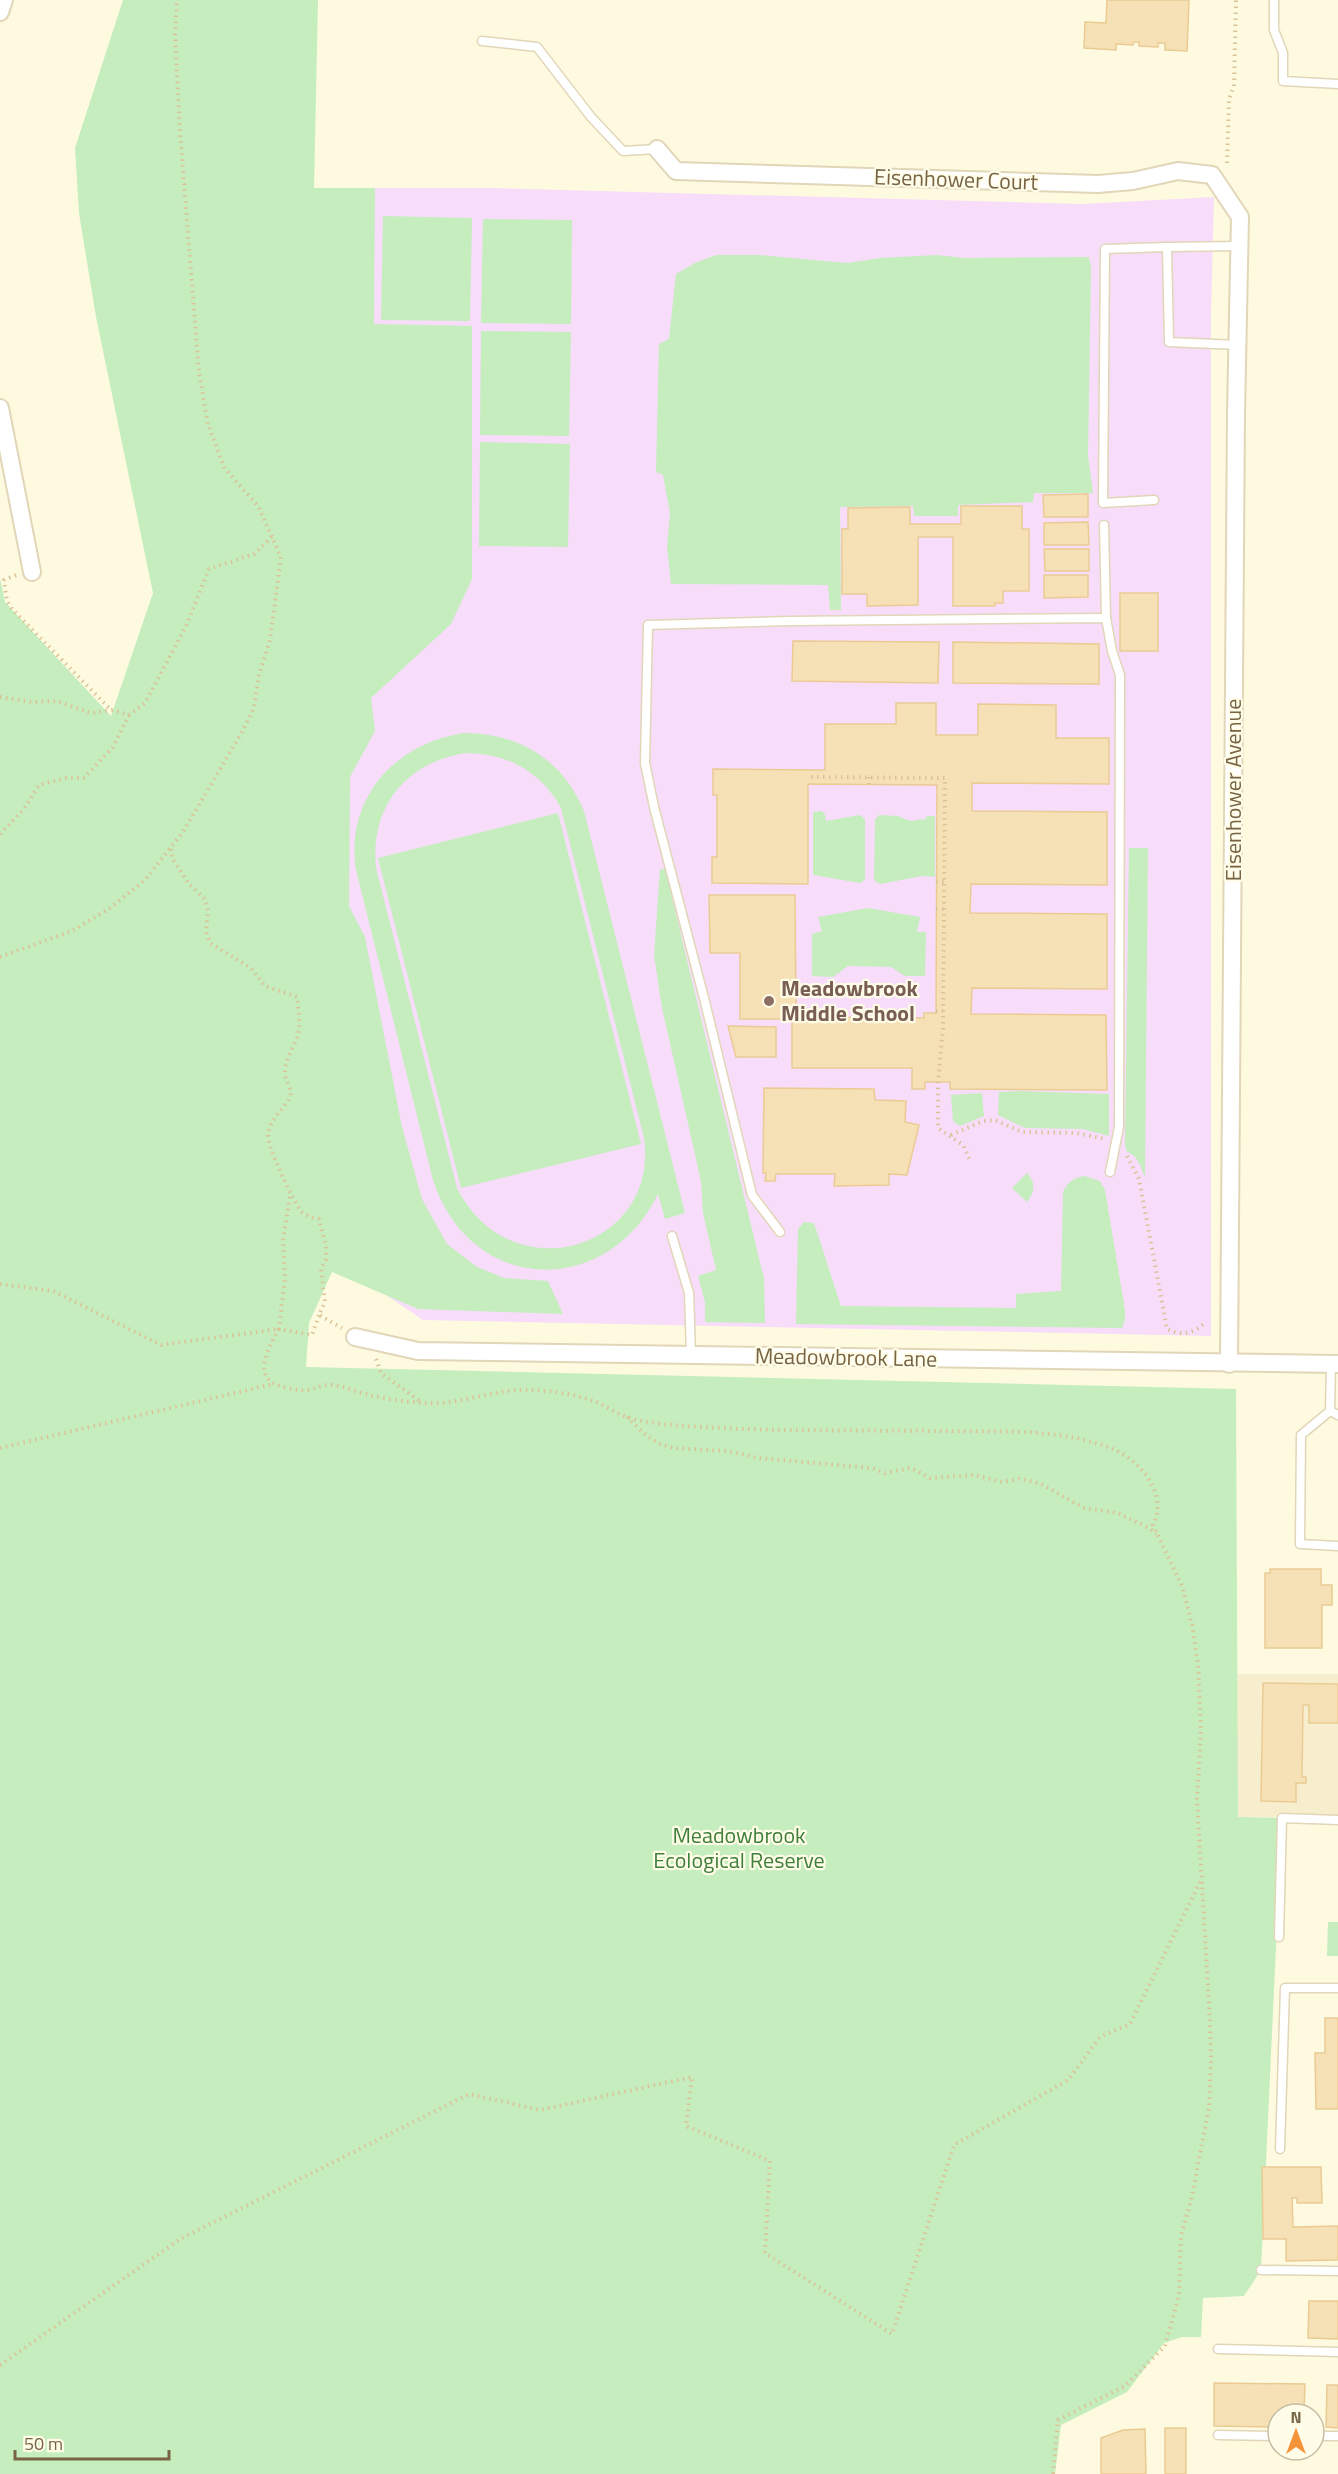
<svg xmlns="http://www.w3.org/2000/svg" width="1338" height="2474" viewBox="0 0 1338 2474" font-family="'Titillium Web',sans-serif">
  <rect width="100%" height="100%" fill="#fefae0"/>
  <path fill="#f7eece" d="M1236,1674H1338V1818L1238,1817Z"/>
  <path fill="#f7ddfa" d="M314,188H489L1083,204L1214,197L1211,315V1336L423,1320L383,1293L332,1271Z"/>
  <g fill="#c5edbe" fill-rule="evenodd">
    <path d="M123,0H318L314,188H375L374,324L472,326V579L451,624L371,698L375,731L350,777L349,906L365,937L402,1127L422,1199L447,1244L477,1267L504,1278L548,1281L563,1314L418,1309L332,1272L309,1323L306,1367L1236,1389L1238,1817L1282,1818L1261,2270L1244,2296L1203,2298L1201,2337H1182L1164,2343L1127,2392L1061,2425L1055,2474H0V578L5,602L111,716L153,593L96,317L79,213L75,148Z"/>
    <path d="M383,216L472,218L470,321L381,320Z"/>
    <path d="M483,219L572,220L571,324L481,323Z"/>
    <path d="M716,255H759L847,263L880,258L937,255L964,258L1089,257L1091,266L1088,456L1093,493H1034L1033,502L958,505V516H914L913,506L840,507L841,610H830L828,585L671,584L667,546L670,513L663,475L656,472L659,344L669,339L676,274L695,263Z"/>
    <path d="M481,331L571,332L569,436L480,435Z"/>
    <path d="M480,442L570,444L568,547L479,546Z"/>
    <path d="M463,733C519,733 562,759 584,811L685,1213L665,1219L658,1194C606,1300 470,1294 433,1180L356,870C345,798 395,744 463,733ZM465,753C506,753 541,771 561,808L644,1138C660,1248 511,1295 457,1188L376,868C370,807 405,763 465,753Z"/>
    <path d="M822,811L825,815L826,821L860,815L865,819V880L860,883L813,875V812Z"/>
    <path d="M558,813L641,1144L461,1188L378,858Z"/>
    <path d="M879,815L898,816L910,821L926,819L927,816H935V877L922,876L880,884L874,880L875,820Z"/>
    <path d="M1129,848H1148L1145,1178C1141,1167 1138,1155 1127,1152L1125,1145Z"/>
    <path d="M660,869H665L764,1279L765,1323L705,1322V1302L698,1276L716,1270L703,1213L701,1181L662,1008L654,955Z"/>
    <path d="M868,908L920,917L917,932H926L925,976H905L891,967L848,966L833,977L812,976V934L822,931L818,917Z"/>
    <path d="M1018,1091L1109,1094V1136L1083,1129L1025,1128L998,1115L999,1092Z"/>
    <path d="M982,1093L984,1116L960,1126L953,1121L951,1095Z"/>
    <path d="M1027,1173C1036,1183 1035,1192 1027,1202L1012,1188Z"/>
    <path d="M1084,1176L1100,1181L1105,1190L1125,1310V1320L1122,1328L796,1324L798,1229L804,1222L813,1223L815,1226L841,1306L1016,1308V1294L1061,1291L1063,1192C1068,1182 1073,1178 1084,1176Z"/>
    <path d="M1328,1922H1338V1956H1327Z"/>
  </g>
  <g fill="#f6e0b5" stroke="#eacb94" stroke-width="1.5">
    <path d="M1107,0H1189L1187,51L1165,50V43H1158V47L1139,46V42H1134L1133,45L1116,44V50L1084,48L1085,22L1106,23Z"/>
    <path d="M1088,494V517H1044L1043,495Z"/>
    <path d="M961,506H1022V529H1029V591H1003V603H995V606H953V537H918V605L867,606V594H842V529H848V508L910,507V524H961Z"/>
    <path d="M1088,522L1089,545H1044V523Z"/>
    <path d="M1044,549H1089V571H1045Z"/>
    <path d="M1044,575H1088V597L1044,598Z"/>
    <rect x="1120" y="593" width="38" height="58"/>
    <path d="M793,641L939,642L938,683L792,681Z"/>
    <path d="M953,642L1099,644V684L953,683Z"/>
    <path d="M896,703H936V735H978V704L1056,705V738H1109V784L972,783V811L1107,812V885L971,884L970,913L1107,914V989L972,988L971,1014L1106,1015L1107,1090L950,1089V1082H925V1089H912V1068H792V1017L924,1018V1013H936L937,785L808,784V884L712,883V857H717V795H713V769L825,770V724H896Z"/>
    <path d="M709,895H795L796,1014H792V1019H740V953H710Z"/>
    <path d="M728,1026L776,1027V1057H736Z"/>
    <path d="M764,1088L874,1089L875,1100L906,1101L905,1122L919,1125L907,1175L889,1174V1185L834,1186L835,1174H776L775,1181H765L766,1173H763Z"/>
    <path d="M1270,1569H1321V1585H1332V1605H1322V1648H1265V1573H1270Z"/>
    <path d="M1263,1683L1338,1684V1723H1309V1705H1303L1302,1777H1306V1783H1296V1802L1261,1801Z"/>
    <path d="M1325,2018H1338V2109H1316L1315,2053H1325Z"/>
    <path d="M1262,2167H1321L1322,2203H1297V2198H1292L1293,2227L1338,2226V2260L1286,2261V2239H1263Z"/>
    <path d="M1309,2301H1338V2339L1308,2338Z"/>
    <path d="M1214,2383L1305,2384L1304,2414H1278V2427L1214,2426Z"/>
    <path d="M1327,2385H1338V2428L1326,2427Z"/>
    <rect x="1165" y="2428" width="21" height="46"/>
    <path d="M1145,2429L1146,2474H1101V2438L1123,2430Z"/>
  </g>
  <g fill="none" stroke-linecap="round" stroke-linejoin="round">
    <g stroke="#e1d6b8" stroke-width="11">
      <g id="lane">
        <path d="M1274,0V30L1283,53V81L1338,84"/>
        <path d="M482,41L537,47L591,117L623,151L657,149"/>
        <path d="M1238,345L1169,342L1167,247L1240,246"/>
        <path d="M1154,500L1103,503L1105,249L1167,247"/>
        <path d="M1104,525L1106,618"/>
        <path d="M780,1232L752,1195L705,1002L654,807L645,763L648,625L790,621L1106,618L1112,651L1120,675L1119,1127L1110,1172"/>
        <path d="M672,1236L689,1293L691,1355"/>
        <path d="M1331,1364L1330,1411L1301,1435L1300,1544L1338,1546"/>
        <path d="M1330,1411L1338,1415"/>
        <path d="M1279,1937L1282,1818L1338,1820"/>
        <path d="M1280,2149L1285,1988H1338"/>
        <path d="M1261,2270L1338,2271"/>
        <path d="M1218,2349L1338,2352"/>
        <path d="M1218,2435L1278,2436"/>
        <path d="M1314,2436H1338"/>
      </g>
    </g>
    <g stroke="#e1d6b8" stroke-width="20">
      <g id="street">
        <path d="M0,12L4,0"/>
        <path d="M657,149L676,171L1098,184L1133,181L1178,171L1212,175L1240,217L1236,413L1229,1364"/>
        <path d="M0,408L32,572"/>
        <path d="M355,1337L418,1351L1338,1364"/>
      </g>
    </g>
    <g stroke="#dbc398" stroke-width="4" stroke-dasharray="1.5 4.5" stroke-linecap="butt">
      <path d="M1227,163L1229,99L1234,86L1236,0"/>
      <path d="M16,575L4,580L7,601L12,609L111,710"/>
      <path d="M0,697L32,702L57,701L91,713L113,710L129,715L145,703L186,626L209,569L254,554L272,537"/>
      <path d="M811,777L945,778L943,1029L938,1082V1128L963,1145L970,1160"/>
      <path d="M869,777V784"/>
      <path d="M0,834L24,809L39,785L66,778H84L113,747L129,715"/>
      <path d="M171,849L172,858L189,884L205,899L208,912L206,931L210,943L251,968L265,986L297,997C298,1009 301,1023 298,1034C295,1047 284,1059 285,1073C285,1082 294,1089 289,1099C282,1111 270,1119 268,1134C266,1144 294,1204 302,1212C307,1216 313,1218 319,1219L326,1246V1259L321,1269L325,1302L319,1315L342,1328"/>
      <path d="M936,882H944"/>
      <path d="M936,909H944"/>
      <path d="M0,957L72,931L110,908L145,880L183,832L242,732L254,708L259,675L270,640L281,557L258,506L225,469L208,425L199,373L180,132L175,35L177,0"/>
      <path d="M936,1011H943"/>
      <path d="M951,1135L983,1121L995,1120L1022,1132L1076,1133L1105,1139"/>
      <path d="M1127,1156L1139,1179L1167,1329C1180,1336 1195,1334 1205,1322"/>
      <path d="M290,1197L283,1240L285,1278L279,1329L312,1335L319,1315"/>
      <path d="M0,1284L53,1291L161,1345L279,1329"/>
      <path d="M279,1329C272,1342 253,1371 273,1383C279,1387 299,1391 307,1390C316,1389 322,1384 332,1385C343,1385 354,1392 366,1394C385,1399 406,1402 426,1403C462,1405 495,1388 531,1390C553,1391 576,1394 596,1402C608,1407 620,1416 633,1419C646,1422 660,1424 673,1425C760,1432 849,1430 937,1431C995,1432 1058,1427 1113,1449C1140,1460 1169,1495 1153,1525L1182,1586L1192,1625L1198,1664L1201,1729L1197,1799L1210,2021L1211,2062L1209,2108L1191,2201L1181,2235L1179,2295L1165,2346L1125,2386L1058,2420L1053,2474"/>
      <path d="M376,1359L381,1373L421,1402"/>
      <path d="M627,1417L647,1436L660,1444L673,1448L728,1451L758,1458L872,1468L885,1473L911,1468L930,1478L974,1475L1002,1482L1019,1479L1027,1480L1041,1484L1084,1508L1118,1513L1149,1528L1156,1534"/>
      <path d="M0,1448L273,1384"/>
      <path d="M0,2365L180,2239L469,2094L540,2110L692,2077L686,2126L770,2161L765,2253L892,2334L954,2145L1068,2080L1100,2037L1130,2024L1201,1880"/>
    </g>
    <use href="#lane" stroke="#fff" stroke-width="8"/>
    <use href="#street" stroke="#fff" stroke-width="16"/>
  </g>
  <circle fill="#8d6e63" stroke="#fffce8" stroke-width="2" cx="769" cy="1001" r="6"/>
  <g text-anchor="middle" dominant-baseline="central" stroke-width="4.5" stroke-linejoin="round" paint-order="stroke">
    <g font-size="22" fill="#776445" stroke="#fffce8">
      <text transform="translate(956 179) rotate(2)">Eisenhower Court</text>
      <text transform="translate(1233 790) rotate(-90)">Eisenhower Avenue</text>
      <text transform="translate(846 1357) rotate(1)">Meadowbrook Lane</text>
    </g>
    <g font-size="22" font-weight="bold" fill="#785e54" stroke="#fffce8" text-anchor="start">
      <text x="781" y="988">Meadowbrook<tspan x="781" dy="25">Middle School</tspan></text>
    </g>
    <g font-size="22" fill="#3f7f3c" stroke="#fffce8">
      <text x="739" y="1835">Meadowbrook<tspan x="739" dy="25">Ecological Reserve</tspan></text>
    </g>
  </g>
  <g transform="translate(1296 2432)"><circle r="28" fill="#fffce8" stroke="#c9bfa7" stroke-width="1.5"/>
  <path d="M0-4.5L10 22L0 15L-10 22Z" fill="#f49339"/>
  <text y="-9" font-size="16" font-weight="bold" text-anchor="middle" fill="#776445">N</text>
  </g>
  <path d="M15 2450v9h154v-9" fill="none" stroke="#776445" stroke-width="3"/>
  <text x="24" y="2450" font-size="18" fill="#776445" stroke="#fffce8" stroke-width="4.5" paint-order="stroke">50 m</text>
</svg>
